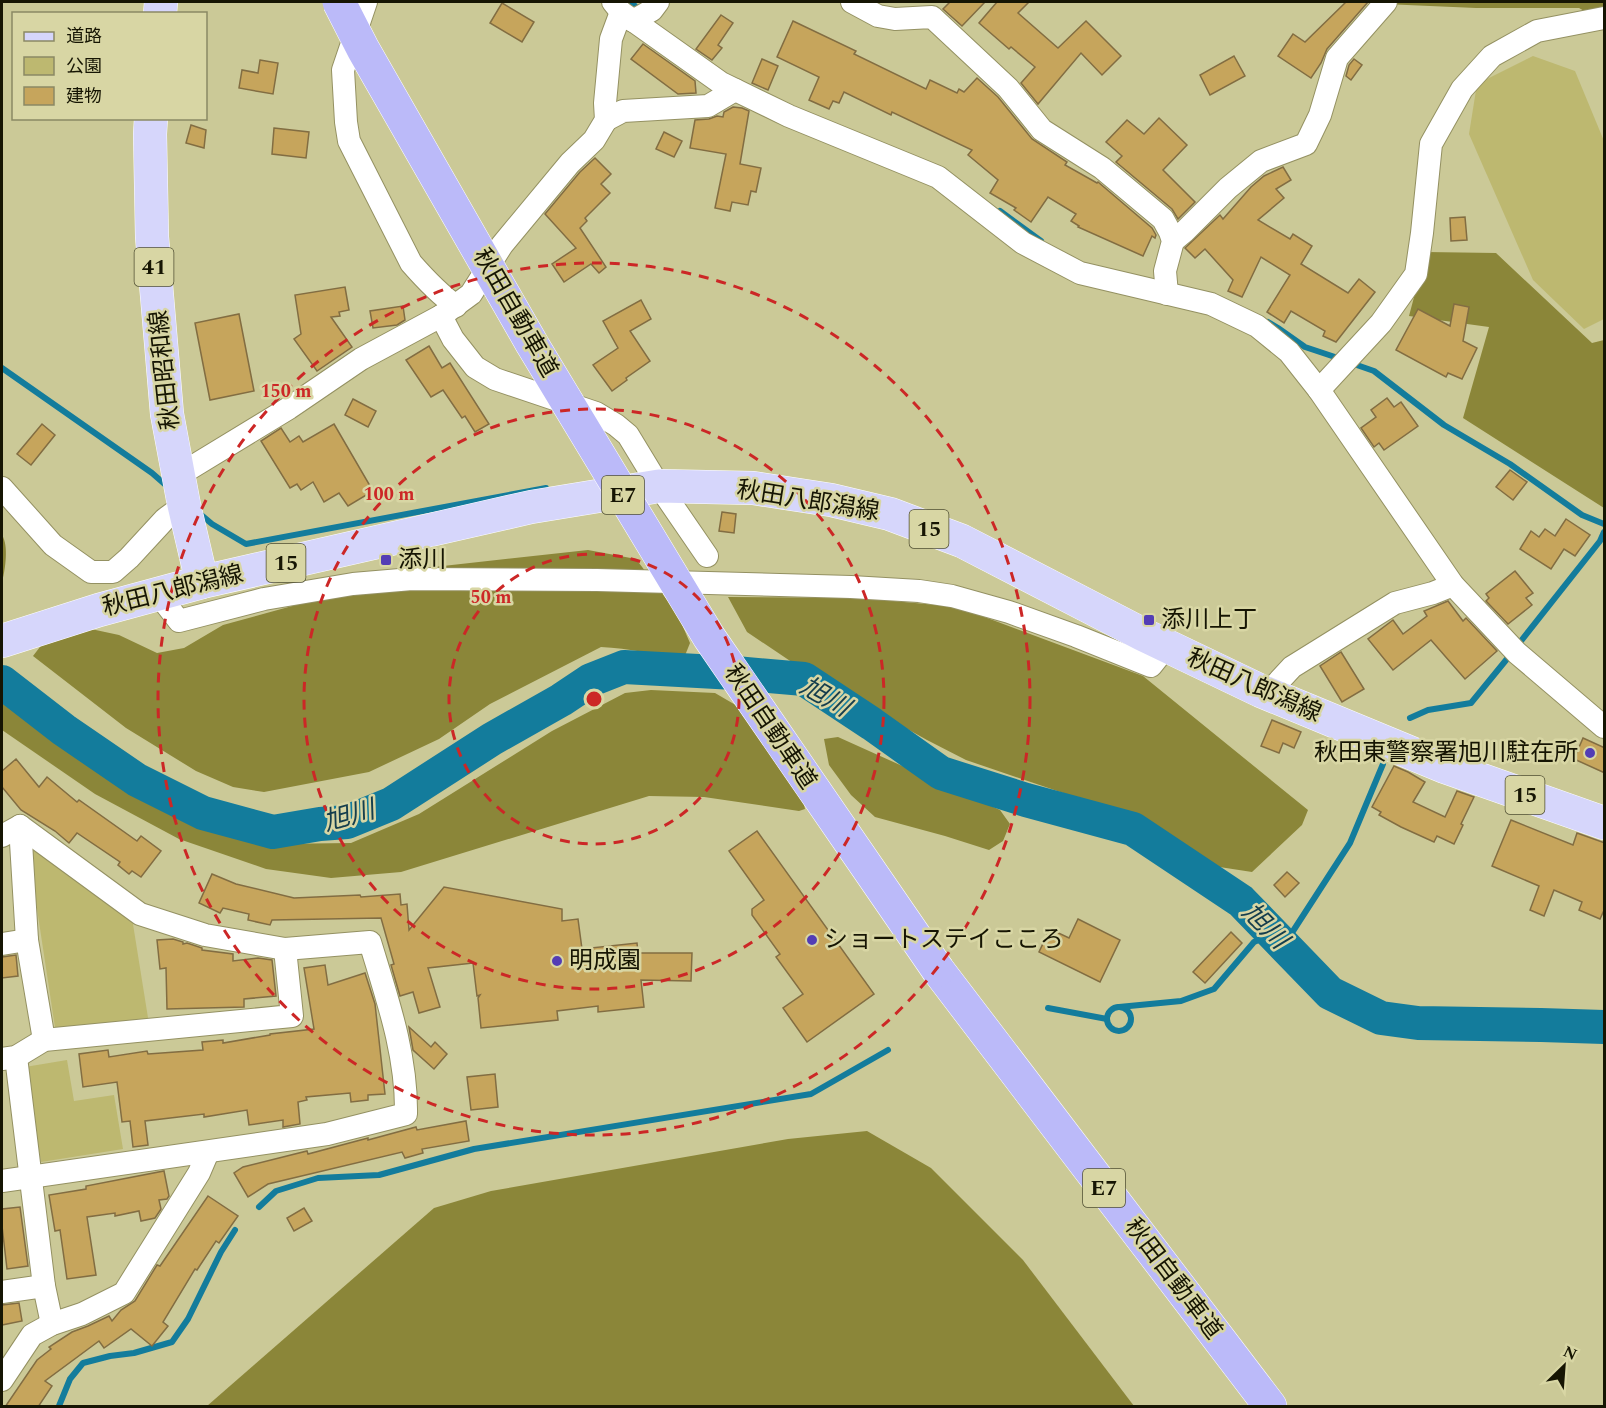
<svg xmlns="http://www.w3.org/2000/svg" width="1606" height="1408" viewBox="0 0 1606 1408" font-family="Spectral,'Noto Sans JP',serif">
  <rect width="100%" height="100%" fill="#cbc997"/>
  <g fill="#bdb870">
    <path d="M1533,56L1575,71L1604,141V319L1584,329L1533,280L1469,134L1477,84Z"/>
    <path d="M43,848L132,918L149,1024L56,1034L29,856L33,851Z"/>
    <path d="M67,1060L74,1101L114,1095L123,1149L41,1162L25,1067Z"/>
  </g>
  <g fill="#8b8639">
    <path d="M1380,2H1604V22L1579,8H1476L1384,4Z"/>
    <path d="M1426,252L1496,253L1592,343L1604,340V508L1463,418L1489,327L1409,316Z"/>
    <path d="M2,535C9,546 5,570 2,582Z"/>
    <path d="M588,550L636,559L677,613L690,643L684,658C656,655 629,648 601,647L490,704L439,739L369,772L264,792L233,787L196,771L126,728L33,656L43,643L91,629L119,635L157,653L184,648L223,625L434,567Z"/>
    <path d="M728,597L861,598L958,607L1143,676L1308,810L1302,825L1252,872L1213,866L1134,817L966,760L927,740L811,675L747,632Z"/>
    <path d="M651,690L715,693L739,707L801,790L805,809L799,811L704,797L649,796L401,872L331,878L266,869L179,839L95,794L2,730V703L116,779L202,823L271,844L351,843L419,814L552,731L625,693Z"/>
    <path d="M838,737L1000,810L1010,824L1003,841L989,850L945,836L875,817L851,795L829,765L824,739Z"/>
    <path d="M867,1131L931,1168L1023,1260L1134,1406H207L434,1208L491,1191L788,1139Z"/>
  </g>
  <g fill="none" stroke-linecap="round" stroke-linejoin="round">
    <g stroke="#137c9c" stroke-width="6">
      <path d="M631,2L641,12"/>
      <path d="M1000,211L1041,241"/>
      <path d="M1268,322L1278,328L1305,347L1341,359"/>
      <path d="M1351,363L1374,371L1444,425L1510,464L1582,515L1604,524"/>
      <path d="M2,368L152,473L168,487"/>
      <path d="M199,513L212,524L246,544L546,488"/>
      <path d="M1517,646L1600,541L1604,532"/>
      <path d="M1410,718L1428,710L1471,703L1511,654"/>
      <path d="M1284,945L1350,843L1383,764"/>
      <circle cx="1119" cy="1019" r="12"/>
      <path d="M1119,1007L1181,1001L1214,989L1254,942L1273,934"/>
      <path d="M1048,1008L1107,1019"/>
      <path d="M259,1207L276,1191L318,1178L379,1175L474,1149L811,1094L888,1050"/>
      <path d="M59,1406L70,1379L83,1363L110,1356L134,1353L172,1342L188,1319L221,1252L235,1230"/>
    </g>
    <path stroke="#137c9c" stroke-width="34" d="M2,682L64,730L137,780L203,813L273,832L320,824L347,822L391,804L492,739L561,700L591,680L624,667L735,673L804,679L872,724L941,773L1026,800L1133,829L1241,901L1330,993L1381,1018L1418,1023L1541,1025L1604,1027"/>
  </g>
  <g fill="#c6a55c" stroke="#826d42" stroke-width="1.5">
    <path d="M950,2H985L962,26L943,9Z"/>
    <path d="M997,2H1029L1018,13L1058,48L1086,21L1121,56L1102,75L1081,53L1038,104L1021,83L1035,67L1011,47L1009,49L979,23Z"/>
    <path d="M1346,2H1368L1327,49L1321,63L1311,78L1278,56L1293,34L1305,42Z"/>
    <path d="M502,3L534,22L522,42L490,23Z"/>
    <path d="M721,15L733,23L718,45L722,48L712,60L696,49Z"/>
    <path d="M793,21L856,51L854,54L926,89L930,80L957,93L959,89L964,92L977,78L998,97L1032,139L1067,162L1065,165L1097,183L1098,182L1152,228L1156,235L1155,238L1152,236L1143,256L1078,227L1079,226L1071,221L1076,214L1048,197L1031,222L1014,210L1016,208L990,193L998,180L968,155L972,150L892,112L891,115L844,92L839,103L833,101L829,109L809,100L819,77L777,57Z"/>
    <path d="M643,44L695,81L696,93L678,94L631,59Z"/>
    <path d="M1234,56L1245,76L1210,95L1200,75Z"/>
    <path d="M762,59L778,66L768,90L752,83Z"/>
    <path d="M1354,59L1362,65L1351,80L1346,76L1349,65Z"/>
    <path d="M260,60L278,63L273,94L239,88L242,70L258,73Z"/>
    <path d="M733,107L742,108L749,111L740,164L761,168L756,192L751,191L748,205L732,202L730,211L715,208L726,154L690,148L695,120L709,119L717,116L723,117L724,112Z"/>
    <path d="M1159,118L1187,145L1163,170L1195,202L1178,219L1172,209L1116,162L1122,156L1106,142L1127,120L1144,134Z"/>
    <path d="M191,125L206,130L204,148L186,143Z"/>
    <path d="M274,128L309,132L306,158L272,154Z"/>
    <path d="M664,132L682,141L674,157L656,149Z"/>
    <path d="M595,158L611,174L601,184L610,193L585,218L587,221L580,228L606,267L599,273L591,264L564,282L552,264L576,248L545,214L580,172Z"/>
    <path d="M1283,167L1291,180L1276,189L1284,198L1258,220L1290,239L1293,234L1312,246L1301,264L1348,293L1359,279L1375,292L1336,342L1323,336L1325,331L1291,311L1284,323L1267,312L1290,275L1261,257L1242,297L1228,291L1233,280L1205,249L1195,258L1185,248L1220,215L1223,219L1251,187L1264,176Z"/>
    <path d="M1465,217L1467,240L1451,241L1450,218Z"/>
    <path d="M345,287L349,310L339,312L340,316L331,317L352,347L317,371L294,339L301,334L295,295Z"/>
    <path d="M641,300L651,319L630,331L650,361L626,378L627,380L612,391L593,365L618,348L603,321Z"/>
    <path d="M1454,304L1469,307L1463,341L1477,348L1462,379L1448,373L1446,377L1396,350L1418,309L1450,326Z"/>
    <path d="M403,306L405,320L397,325L373,328L370,311Z"/>
    <path d="M239,314L254,391L210,400L195,323Z"/>
    <path d="M429,346L442,368L450,363L489,424L475,432L465,416L462,418L443,390L431,397L406,360Z"/>
    <path d="M1387,398L1394,407L1401,402L1418,426L1384,450L1379,443L1374,447L1361,428L1376,417L1371,410Z"/>
    <path d="M353,399L376,411L368,427L345,415Z"/>
    <path d="M42,424L55,435L31,465L17,454Z"/>
    <path d="M334,424L373,491L348,506L339,493L324,502L313,482L301,490L297,484L290,488L261,441L281,428L290,442L299,436L303,442Z"/>
    <path d="M1510,470L1527,482L1513,500L1496,487Z"/>
    <path d="M722,512L736,514L734,533L719,531Z"/>
    <path d="M1566,519L1590,535L1575,556L1564,549L1551,569L1520,549L1531,531L1539,537L1545,529L1555,536Z"/>
    <path d="M1515,571L1533,593L1526,598L1532,605L1508,624L1486,601L1489,598L1486,594Z"/>
    <path d="M1448,601L1463,621L1466,618L1497,651L1465,679L1431,640L1393,670L1368,639L1393,620L1403,634L1427,616L1424,611Z"/>
    <path d="M1341,652L1364,689L1342,702L1320,666Z"/>
    <path d="M1272,720L1301,732L1294,748L1283,743L1279,753L1261,746Z"/>
    <path d="M1583,738L1605,748V773L1574,759Z"/>
    <path d="M16,759L39,787L47,777L77,802L79,800L137,841L141,836L161,851L141,877L132,871L129,874L118,865L120,862L77,833L69,843L55,831L21,810L2,787V771Z"/>
    <path d="M1394,766L1408,772L1425,782L1413,802L1445,817L1457,791L1474,797L1461,824L1463,825L1454,844L1437,836L1434,842L1401,827L1379,815L1381,812L1372,807Z"/>
    <path d="M1511,820L1573,845L1577,833L1605,843V908L1600,919L1579,910L1582,902L1554,890L1544,916L1530,910L1539,886L1492,866Z"/>
    <path d="M757,831L874,994L807,1042L783,1008L803,994L776,957L780,954L752,915V909L764,900L729,851Z"/>
    <path d="M1287,872L1299,883L1285,897L1274,885Z"/>
    <path d="M212,874L236,884L294,898L360,895L361,897L400,894L401,905L407,904L409,930L444,887L562,909V921L578,919L582,949L637,943L638,953H692L691,981L641,980L644,1007L598,1012V1006L557,1011L558,1020L481,1028L478,998L480,995L477,996L473,963L428,968L440,1007L419,1013L413,992L400,996L391,965L394,964L381,918L272,920L270,925L248,920L249,914L223,908L220,913L199,903Z"/>
    <path d="M1078,919L1120,940L1100,982L1039,952L1050,929L1069,938Z"/>
    <path d="M1231,932L1242,943L1205,983L1193,972Z"/>
    <path d="M173,939L183,942V944L187,943L202,948V950L233,954V961L258,958L272,960L276,996L244,999V1007L167,1009L166,968L160,969L157,940Z"/>
    <path d="M16,955L18,976L2,978V957Z"/>
    <path d="M325,965L328,985L365,973L375,1004L385,1094L368,1095V1100L351,1102L350,1093L306,1097L307,1100L298,1102L300,1124L283,1127V1120L249,1125L247,1110L204,1117V1114L145,1121L148,1145L133,1147L130,1121L122,1122L117,1082L83,1087L79,1054L108,1050L109,1057L147,1051L148,1054L203,1050L202,1042L223,1040V1043L270,1035V1034L314,1029L304,968Z"/>
    <path d="M409,1027L431,1047L435,1042L447,1054L434,1069L413,1050Z"/>
    <path d="M495,1074L498,1107L471,1110L467,1077Z"/>
    <path d="M466,1121L469,1141L422,1149L423,1153L405,1158L402,1152L268,1184L248,1197L234,1173L243,1167L307,1151L308,1154L368,1138V1140L416,1127L417,1130Z"/>
    <path d="M164,1171L169,1196L167,1199L159,1200L161,1209L155,1218L141,1221L139,1211L115,1216V1213L87,1217L96,1275L67,1279L60,1230L55,1231L49,1195L86,1189V1186Z"/>
    <path d="M208,1196L238,1216L219,1243L216,1241L197,1270L195,1269L163,1322L168,1326L152,1346L131,1329L104,1348L99,1341L45,1381L52,1386L38,1407H5L37,1360L51,1349L49,1347L72,1332L88,1326L109,1316L112,1321L121,1310L135,1301L157,1265L160,1266Z"/>
    <path d="M20,1207L28,1266L7,1269L2,1226V1209Z"/>
    <path d="M304,1208L312,1221L294,1231L287,1218Z"/>
    <path d="M19,1303L22,1321L2,1325V1305Z"/>
  </g>
  <g fill="none" stroke-linecap="round" stroke-linejoin="round">
    <g stroke="#949162" stroke-width="24">
      <g id="street">
        <path d="M366,2L343,70L346,122L349,141L411,263C425,279 439,294 456,306"/>
        <path d="M613,2L621,12L721,83L789,116L938,177L1023,243L1080,273L1211,304L1257,326L1289,352L1319,390L1453,585L1517,653L1604,727"/>
        <path d="M852,2L878,16L895,19L932,17L1008,88L1042,130L1102,168L1163,219L1170,232L1173,241L1165,271L1167,294"/>
        <path d="M633,21L652,10L658,2"/>
        <path d="M606,120L623,111L708,106L735,90"/>
        <path d="M1173,241L1185,231L1228,188L1261,161L1306,144L1320,115L1337,58L1386,2"/>
        <path d="M441,316L453,339L475,367L495,379L596,413L616,425L628,435L659,486L707,556"/>
        <path d="M1319,390L1381,323L1416,274L1422,233L1431,144L1462,89L1492,56L1537,31L1604,18"/>
        <path d="M179,475L289,408L361,359L441,316L471,294L502,245L570,163L594,140L606,120L605,103L611,39L621,12"/>
        <path d="M2,488L53,545L91,572H113L129,558L165,519L184,505"/>
        <path d="M158,594L179,621L264,599L353,584L412,579L597,580L851,587L919,591L952,596L1009,612L1076,636L1151,666L1167,646"/>
        <path d="M1267,694L1292,667L1395,603L1433,593L1453,585"/>
        <path d="M20,826L27,940L44,1040"/>
        <path d="M2,836L20,826L140,914L205,935L285,949L370,942C387,998 407,1055 406,1114L327,1134L2,1181"/>
        <path d="M2,944L27,940"/>
        <path d="M16,1057L44,1286L52,1324"/>
        <path d="M2,1059L16,1057L44,1040L292,1016L285,949"/>
        <path d="M2,1292L44,1286"/>
        <path d="M2,1380L32,1335L52,1324L82,1314L124,1293L199,1173L208,1152"/>
      </g>
    </g>
    <g stroke="#fff" stroke-width="34">
      <g id="primary">
        <path d="M160,14L161,2"/>
        <path d="M151,118L150,134L152,237L167,414L184,505L202,582"/>
        <path d="M2,641L99,610L202,582L531,507L659,486L753,488L831,500L890,514L962,541L1142,634L1261,691L1445,767L1604,823"/>
      </g>
    </g>
    <g stroke="#fff" stroke-width="34">
      <path id="highway" d="M938,970L1270,1406"/>
    </g>
    <use href="#street" stroke="#fff" stroke-width="22"/>
    <use href="#primary" stroke="#d6d6fb" stroke-width="33"/>
    <use href="#highway" stroke="#bbbaf9" stroke-width="33"/>
    <g stroke="#fff" stroke-width="34" stroke-linecap="butt">
      <path id="highway-bridge" d="M339,2L363,49L532,344L709,637L938,970"/>
    </g>
    <use href="#highway-bridge" stroke="#bbbaf9" stroke-width="33"/>
  </g>
  <g fill="none" stroke="#cc2726" stroke-width="3" stroke-dasharray="10 8">
    <circle cx="594" cy="699" r="145"/>
    <circle cx="594" cy="699" r="290"/>
    <circle cx="594" cy="699" r="436"/>
  </g>
  <g fill="#533db5" stroke="#d8d6a4" stroke-width="2">
    <rect x="380" y="554" width="12" height="12" rx="3"/>
    <rect x="1143" y="614" width="12" height="12" rx="3"/>
    <circle cx="1590" cy="753" r="6"/>
    <circle cx="812" cy="940" r="6"/>
    <circle cx="557" cy="961" r="6"/>
  </g>
  <g text-anchor="middle" dominant-baseline="central" stroke-width="5" stroke-linejoin="round" paint-order="stroke">
    <g fill="#d8d6a4" stroke="#504f33" stroke-width="1.5">
      <rect x="134.5" y="248" width="39" height="38" rx="4.5"/>
      <rect x="602" y="476" width="42" height="38" rx="4.5"/>
      <rect x="909.5" y="510" width="39" height="38" rx="4.5"/>
      <rect x="266.5" y="544" width="39" height="38" rx="4.5"/>
      <rect x="1505.5" y="776" width="39" height="38" rx="4.5"/>
      <rect x="1083" y="1169" width="42" height="38" rx="4.5"/>
    </g>
    <g font-size="22" font-weight="bold" fill="#161503">
      <text x="154" y="267">41</text>
      <text x="623" y="495">E7</text>
      <text x="929" y="529">15</text>
      <text x="286" y="563">15</text>
      <text x="1525" y="795">15</text>
      <text x="1104" y="1188">E7</text>
    </g>
    <g font-size="24" fill="#161503" stroke="#d8d6a4">
      <text transform="translate(515 313) rotate(60)">秋田自動車道</text>
      <text transform="translate(165 370) rotate(-96)">秋田昭和線</text>
      <text transform="translate(808 501) rotate(9)">秋田八郎潟線</text>
      <text transform="translate(173 591) rotate(-14)">秋田八郎潟線</text>
      <text transform="translate(1254 686) rotate(24)">秋田八郎潟線</text>
      <text transform="translate(770 727) rotate(56)">秋田自動車道</text>
      <text transform="translate(1173 1279) rotate(53)">秋田自動車道</text>
    </g>
    <g font-size="24" fill="#161503" stroke="#d8d6a4" text-anchor="start">
      <text x="398" y="560">添川</text>
      <text x="1161" y="620">添川上丁</text>
      <text x="1578" y="753" text-anchor="end">秋田東警察署旭川駐在所</text>
      <text x="824" y="940">ショートステイこころ</text>
      <text x="569" y="961">明成園</text>
    </g>
    <g font-size="26" font-style="italic" fill="#153e4d" stroke="#d8d6a4">
      <text transform="translate(825 697) rotate(30)">旭川</text>
      <text transform="translate(349 816) rotate(-16)">旭川</text>
      <text transform="translate(1265 926) rotate(45)">旭川</text>
    </g>
  </g>
  <circle cx="594" cy="699" r="9" fill="#cc2726" stroke="#d8d6a4" stroke-width="3"/>
  <g font-size="18" text-anchor="middle" font-weight="bold" fill="#cc2726" stroke="#d8d6a4" stroke-width="5" stroke-linejoin="round" paint-order="stroke">
    <text x="286" y="397">150 m</text>
    <text x="389" y="500">100 m</text>
    <text x="491" y="603">50 m</text>
  </g>
  <rect width="1606" height="1408" fill="none" stroke="#161503" stroke-width="6"/>
  <rect x="12" y="12" width="195" height="108" fill="#d8d6a4" stroke="#8a8964" stroke-width="1.5"/>
  <rect x="24" y="32" width="30" height="9" fill="#d6d6fb" stroke="#8a8964" stroke-width="1.5"/>
  <text x="66" y="42" font-size="18" fill="#161503">道路</text>
  <rect x="24" y="57" width="30" height="18" fill="#bdb870" stroke="#8a8964" stroke-width="1.5"/>
  <text x="66" y="72" font-size="18" fill="#161503">公園</text>
  <rect x="24" y="87" width="30" height="18" fill="#c6a55c" stroke="#8a8964" stroke-width="1.5"/>
  <text x="66" y="102" font-size="18" fill="#161503">建物</text>
  <g transform="translate(1564 1366) rotate(25)" stroke="#d8d6a4" stroke-width="4.5" paint-order="stroke">
  <path d="M0-4.5L10 22L0 15L-10 22Z" fill="#161503"/>
  <text y="-9" font-size="16" font-weight="bold" text-anchor="middle" fill="#161503">N</text>
  </g>
</svg>
